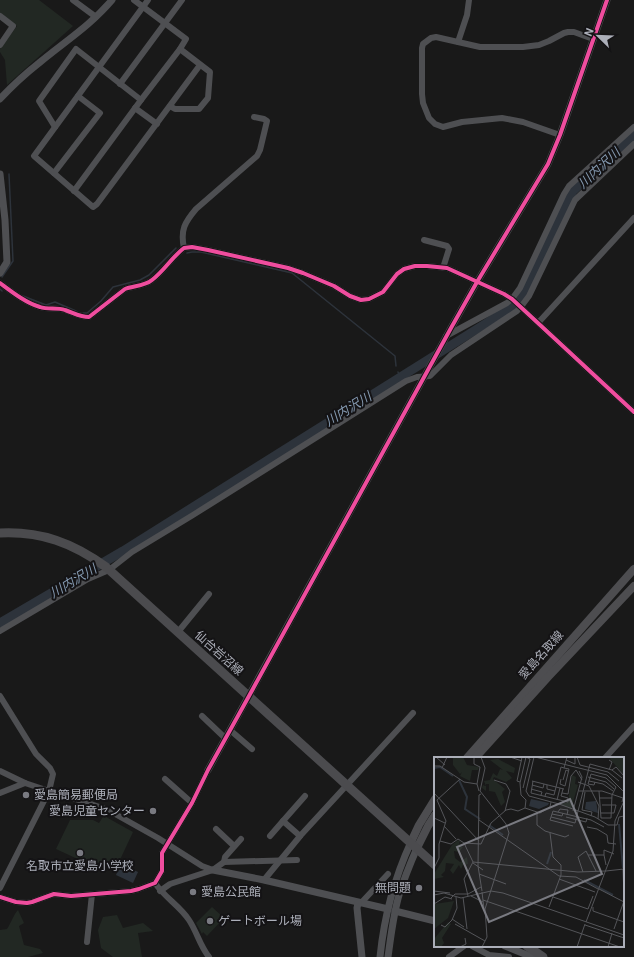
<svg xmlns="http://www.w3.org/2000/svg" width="634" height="957" viewBox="0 0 634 957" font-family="Roboto,'Noto Sans JP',sans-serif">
  <rect width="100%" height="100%" fill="#191919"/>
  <g fill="#222823">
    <path d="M0,0H39L73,26L7,85L5,60L0,52V49L17,26L2,14L0,13Z"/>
    <path d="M103,817L105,818L106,817L133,832L118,864L84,862L56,849L70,820H93L99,823Z"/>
    <path d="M212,907L224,918L207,936L203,932L202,934L196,923Z"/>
    <path d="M18,910L24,923L19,926L24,945L40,949L43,953L28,957H0V930L7,929C11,923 14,914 18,910Z"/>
    <path d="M117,915L123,928L143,923L153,931L138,933L142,957H113L101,948L98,930L103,917Z"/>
  </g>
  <path fill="#2d333b" d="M121,864L138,872L133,883L116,875Z"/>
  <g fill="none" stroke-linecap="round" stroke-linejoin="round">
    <g stroke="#2d333b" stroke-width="1.5">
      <path d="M187,253L192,252H201L292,273L395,356L396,366"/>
      <path d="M2,277L13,261L9,174"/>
      <path d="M0,289L2,291"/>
      <path d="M23,296L46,305L55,302L76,311"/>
      <path d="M83,313H87L101,301L113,287L140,280L149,275L176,248"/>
      <path d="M398,372L400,377"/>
    </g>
    <path stroke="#2d333b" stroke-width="9" d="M0,623L123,551L485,324L520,301L528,286L543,251L573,191L634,135"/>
    <g stroke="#4e4f52" stroke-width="6">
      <path d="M73,0L96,17"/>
      <path d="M148,0L34,156L93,207L97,204L200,65"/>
      <path d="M0,16L13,26L0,45"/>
      <path d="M458,42L467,15L469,0"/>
      <path d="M120,84L182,0"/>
      <path d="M170,106L175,109H199L208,98L210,72L180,49"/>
      <path d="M135,108L157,124"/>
      <path d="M55,127L39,101L76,49L141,100"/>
      <path d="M560,135L523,122L502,118L462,122L443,127L435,124L429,118L423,103L422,94V48L423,44L431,38L436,37L480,47H523L539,45L549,41L564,33L568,32H574L593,39"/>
      <path d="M54,173L100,113L78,96"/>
      <path d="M74,191L141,100L180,49L186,39L134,0"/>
      <path d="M424,240L447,246L449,249L443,268"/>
      <path d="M184,248C180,230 185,222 196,209L257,156L260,150L267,121L264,119L254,117"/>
      <path d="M0,283C12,292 26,303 40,307C48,310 57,307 65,310C74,313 80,317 89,317L125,289C133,286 145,286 152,280C164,271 172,257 184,248L192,247L208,250L288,268L303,273L334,286L350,296L361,300L369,299L383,292L397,274L404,269L415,266H427L447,268L504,294L512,299L634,412"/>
      <path d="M538,323L634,218"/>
      <path d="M446,336L507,303L512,299L520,288L564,194L569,186L634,127"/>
      <path d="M0,631L88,579L109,570L132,552L193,515L406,381L417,377L430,376L451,355L517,311L520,308L529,296L575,200L634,144"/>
      <path d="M178,632L209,594"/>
      <path d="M0,696L36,754L50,768L53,774L49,791L0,888"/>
      <path d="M202,716L225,738"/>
      <path d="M230,730L252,749"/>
      <path d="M605,758L634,726"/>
      <path d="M0,771L25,783L49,791L85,802L108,810L158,838L202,866L213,870"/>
      <path d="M165,779L192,803"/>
      <path d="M0,793L25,783"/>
      <path d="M283,821L305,796"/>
      <path d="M216,829L234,846"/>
      <path d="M270,836L283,821L300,836"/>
      <path d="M224,862L297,860"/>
      <path d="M264,880L301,835L413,713"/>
      <path d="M155,883C164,897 180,906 189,920C197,932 200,946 209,957"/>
      <path d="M160,891L170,884L213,870L224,862L225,857L241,839"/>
      <path d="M0,897L16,902L27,903L32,902L54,894L71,896L131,891L139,889L155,883L162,871V853L192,803L208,770"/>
      <path d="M361,903L388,874"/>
      <path d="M87,942L92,894"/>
      <path d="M472,946L489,955L509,957"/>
      <path d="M449,957L464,946"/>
    </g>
    <g stroke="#4e4f52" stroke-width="7">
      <path d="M0,99C12,86 25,74 39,63C64,42 90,26 112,0"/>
      <path d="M0,174L5,220L7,262L0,273"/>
      <path d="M208,770L451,328L477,282L548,164L560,135L607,0"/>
      <path d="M213,870L264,880L388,909"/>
      <path d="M358,903L357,908L362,957"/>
      <path d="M395,911L435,921"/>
      <path d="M505,946L532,957"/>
      <path d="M380,957C384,917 394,879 411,842"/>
      <path d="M388,957C391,936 393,916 399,895C404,879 410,864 417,848"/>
    </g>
    <g stroke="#4d4d50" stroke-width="8">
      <path d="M467,758L634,569"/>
      <path d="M475,758L548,677L634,586"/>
      <path d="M411,842L419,825L435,799"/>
      <path d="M417,848L428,826L435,815"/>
    </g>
    <g stroke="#4b4b4e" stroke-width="9">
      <path d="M0,533C41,531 73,543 106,567L435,865"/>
      <path d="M527,946L543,957"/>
    </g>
    <g stroke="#141315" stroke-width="6">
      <g id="cycleway">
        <path d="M0,283C12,292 26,303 40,307C48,310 57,307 65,310C74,313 80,317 89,317L125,289C133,286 145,286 152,280C164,271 172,257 184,248L192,247L208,250L288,268L303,273L334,286L350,296L361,300L369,299L383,292L397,274L404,269L415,266H427L447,268L504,294L512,299L634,412"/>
        <path d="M0,897L16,902L27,903L32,902L54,894L71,896L131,891L139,889L155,883L162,871V853L192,803L208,770L249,696L451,328L477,282L548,164L560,135L607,0"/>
      </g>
    </g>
    <use href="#cycleway" stroke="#ef4d9e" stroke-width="4"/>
  </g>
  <g fill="#797a81" stroke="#141315" stroke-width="1.5">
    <circle cx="26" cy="795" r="4"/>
    <circle cx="153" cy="811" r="4"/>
    <circle cx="80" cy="853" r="4"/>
    <circle cx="419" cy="888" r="4"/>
    <circle cx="193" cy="892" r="4"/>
    <circle cx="210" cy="921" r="4"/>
  </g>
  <g text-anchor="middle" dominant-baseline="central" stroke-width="4" stroke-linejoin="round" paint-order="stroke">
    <g font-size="12" fill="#acafb9" stroke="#141315">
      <text transform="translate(219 653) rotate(42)">仙台岩沼線</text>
      <text transform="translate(541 655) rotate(-48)">愛島名取線</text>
    </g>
    <g font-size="12" fill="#acafb9" stroke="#141315" text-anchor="start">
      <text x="34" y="795">愛島簡易郵便局</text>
      <text x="145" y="811" text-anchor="end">愛島児童センター</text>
      <text x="80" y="866" text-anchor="middle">名取市立愛島小学校</text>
      <text x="411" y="888" text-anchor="end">無問題</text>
      <text x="201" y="892">愛島公民館</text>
      <text x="218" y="921">ゲートボール場</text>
    </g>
    <g font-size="13" font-style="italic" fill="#859ab1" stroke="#141315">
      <text transform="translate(599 168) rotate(-43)">川内沢川</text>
      <text transform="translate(348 409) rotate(-32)">川内沢川</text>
      <text transform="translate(73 581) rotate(-31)">川内沢川</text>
    </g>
  </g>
  <g transform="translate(434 757)">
    <rect width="190" height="190" fill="#191919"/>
    <path d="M19,0H29L33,8L45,10L44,13H38L36,24L26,19L28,15L26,17L19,8ZM177,0H190V18L176,2ZM64,2L81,11L80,16L72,14L78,21L72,25L60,20L59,22L71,32L68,35L71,45L67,49L61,35L55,34V27H52V34L48,31L49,28L51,29H52L50,24L56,23L59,16L63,19L66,12L69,13L56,3ZM138,18L142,20L141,27L144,28L137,52L127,47L134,45ZM24,83L29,87L25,85L26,89L29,90L25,95L20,94L21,101L26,105L33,100L34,107L29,108L27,112L25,108L19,117L16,113L20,107L12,106L11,114L7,118L10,120L0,122V117L18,88ZM20,144L14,161L0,172L1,147ZM14,165L17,167L8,181L10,186L7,190H0V182Z" fill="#222823"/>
    <path d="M97,42L115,46L114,48L105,52L95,49ZM162,44L164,56L151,52L152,45Z" fill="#2d333b"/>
    <path fill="none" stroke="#2d333b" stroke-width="2" d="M0,11L6,10L19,19M25,23L33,40L31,52L46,62M185,67L189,111M55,68L69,78M113,107L117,95M150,123L179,138"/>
    <path fill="none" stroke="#545559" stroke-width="1" d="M2,0L11,8M40,0V7L46,10L43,27M47,0L51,11L46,34L72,67L75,76L51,152L53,180L48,190M76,0L88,4M100,0L92,34L95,39L125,47L161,60L174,68H183L185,60L190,59M101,0L173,18L190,35M143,0L146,8L174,15L185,24M132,3L141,7V0M0,9H6L30,25L43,27L45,34M8,11L13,0M175,13L178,5L175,3M178,13L182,10L190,19M154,20L172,25L180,32M127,22L126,27L131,29L135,12L130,11L133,0M60,23L72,27L76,34L71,54M129,23L132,13L134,14M98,24L130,32M99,24L97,36L134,45V41L127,39L129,32M155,24L169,27L179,34M86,25L83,24L88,0M144,25L155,29L165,49L164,62M161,25L160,28L154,27L157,17L172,21L182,30L178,38L177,61H167L165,34M98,28L109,31L110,27M113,28V32L121,34M89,31L96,2L92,0M97,32L108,35L107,38M145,34H168L189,41L188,45M151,35L148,53L158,55L157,59M0,36L45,84M128,36L134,37L137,19L142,13L148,23M47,37L45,38L44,109L48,134M111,39L112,36L120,38L127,10L130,11M165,41H178M123,43L126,31M91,51L92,43L87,38L86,26L92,0M139,54L148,20L145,14M103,55V68L111,74L131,80L135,78M124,55L126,52L134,53L133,58M167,56H180L182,48H168M118,57L128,59L129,56M117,60L141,66L156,7L178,13L188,21M132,60L152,65L153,61M0,61L11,66M45,63L125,119L142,120L164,132M10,69L22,82M139,69L116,63L119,54L157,63L170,70M153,70L163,72L173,78L174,86L182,87M6,84L17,87L24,82L30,86L39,105M30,86L47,87L57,66L72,53L77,52L84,54L91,51L106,56L116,50L117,45M154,98H170L172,108M170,98V93L180,97M39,105L144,115L172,114M39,106L49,113M0,111L5,101V87L12,64L3,43L26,22M189,112L190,140M172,114L190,112M149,115L144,100L152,94L162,114M45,117L72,127M125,122L161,135M165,132L190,145M0,134L16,136M57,134L69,136L190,178M48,135L50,152M0,138L10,136L27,141L57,134M34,139L30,122L39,105M37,139L49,145M29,140L33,172M119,140L154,152L159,139M17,141L21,137H34L47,130M49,143L186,190M0,147L11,140L18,142M115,150L127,118V108L119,100L116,76M159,150V154L190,165M18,162L30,170M152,165L179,94L181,64L190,44M21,167L51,184M7,168L11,170L18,163L23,151L22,140M151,168L190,181M180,172L190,144M26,190L32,187L31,181M143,190L151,167M174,190L178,176"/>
    <path fill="#797a81" fill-opacity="0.15" stroke="#797a81" stroke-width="2" d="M136,42L168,117L55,165L23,90Z"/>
    <rect width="190" height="190" fill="none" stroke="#acafb9" stroke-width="2"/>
  </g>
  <g transform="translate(598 36) rotate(293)" stroke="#141315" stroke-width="3" paint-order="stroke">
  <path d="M0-3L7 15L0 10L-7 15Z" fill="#acafb9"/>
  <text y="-6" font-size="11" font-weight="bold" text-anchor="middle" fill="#acafb9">N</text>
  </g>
</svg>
